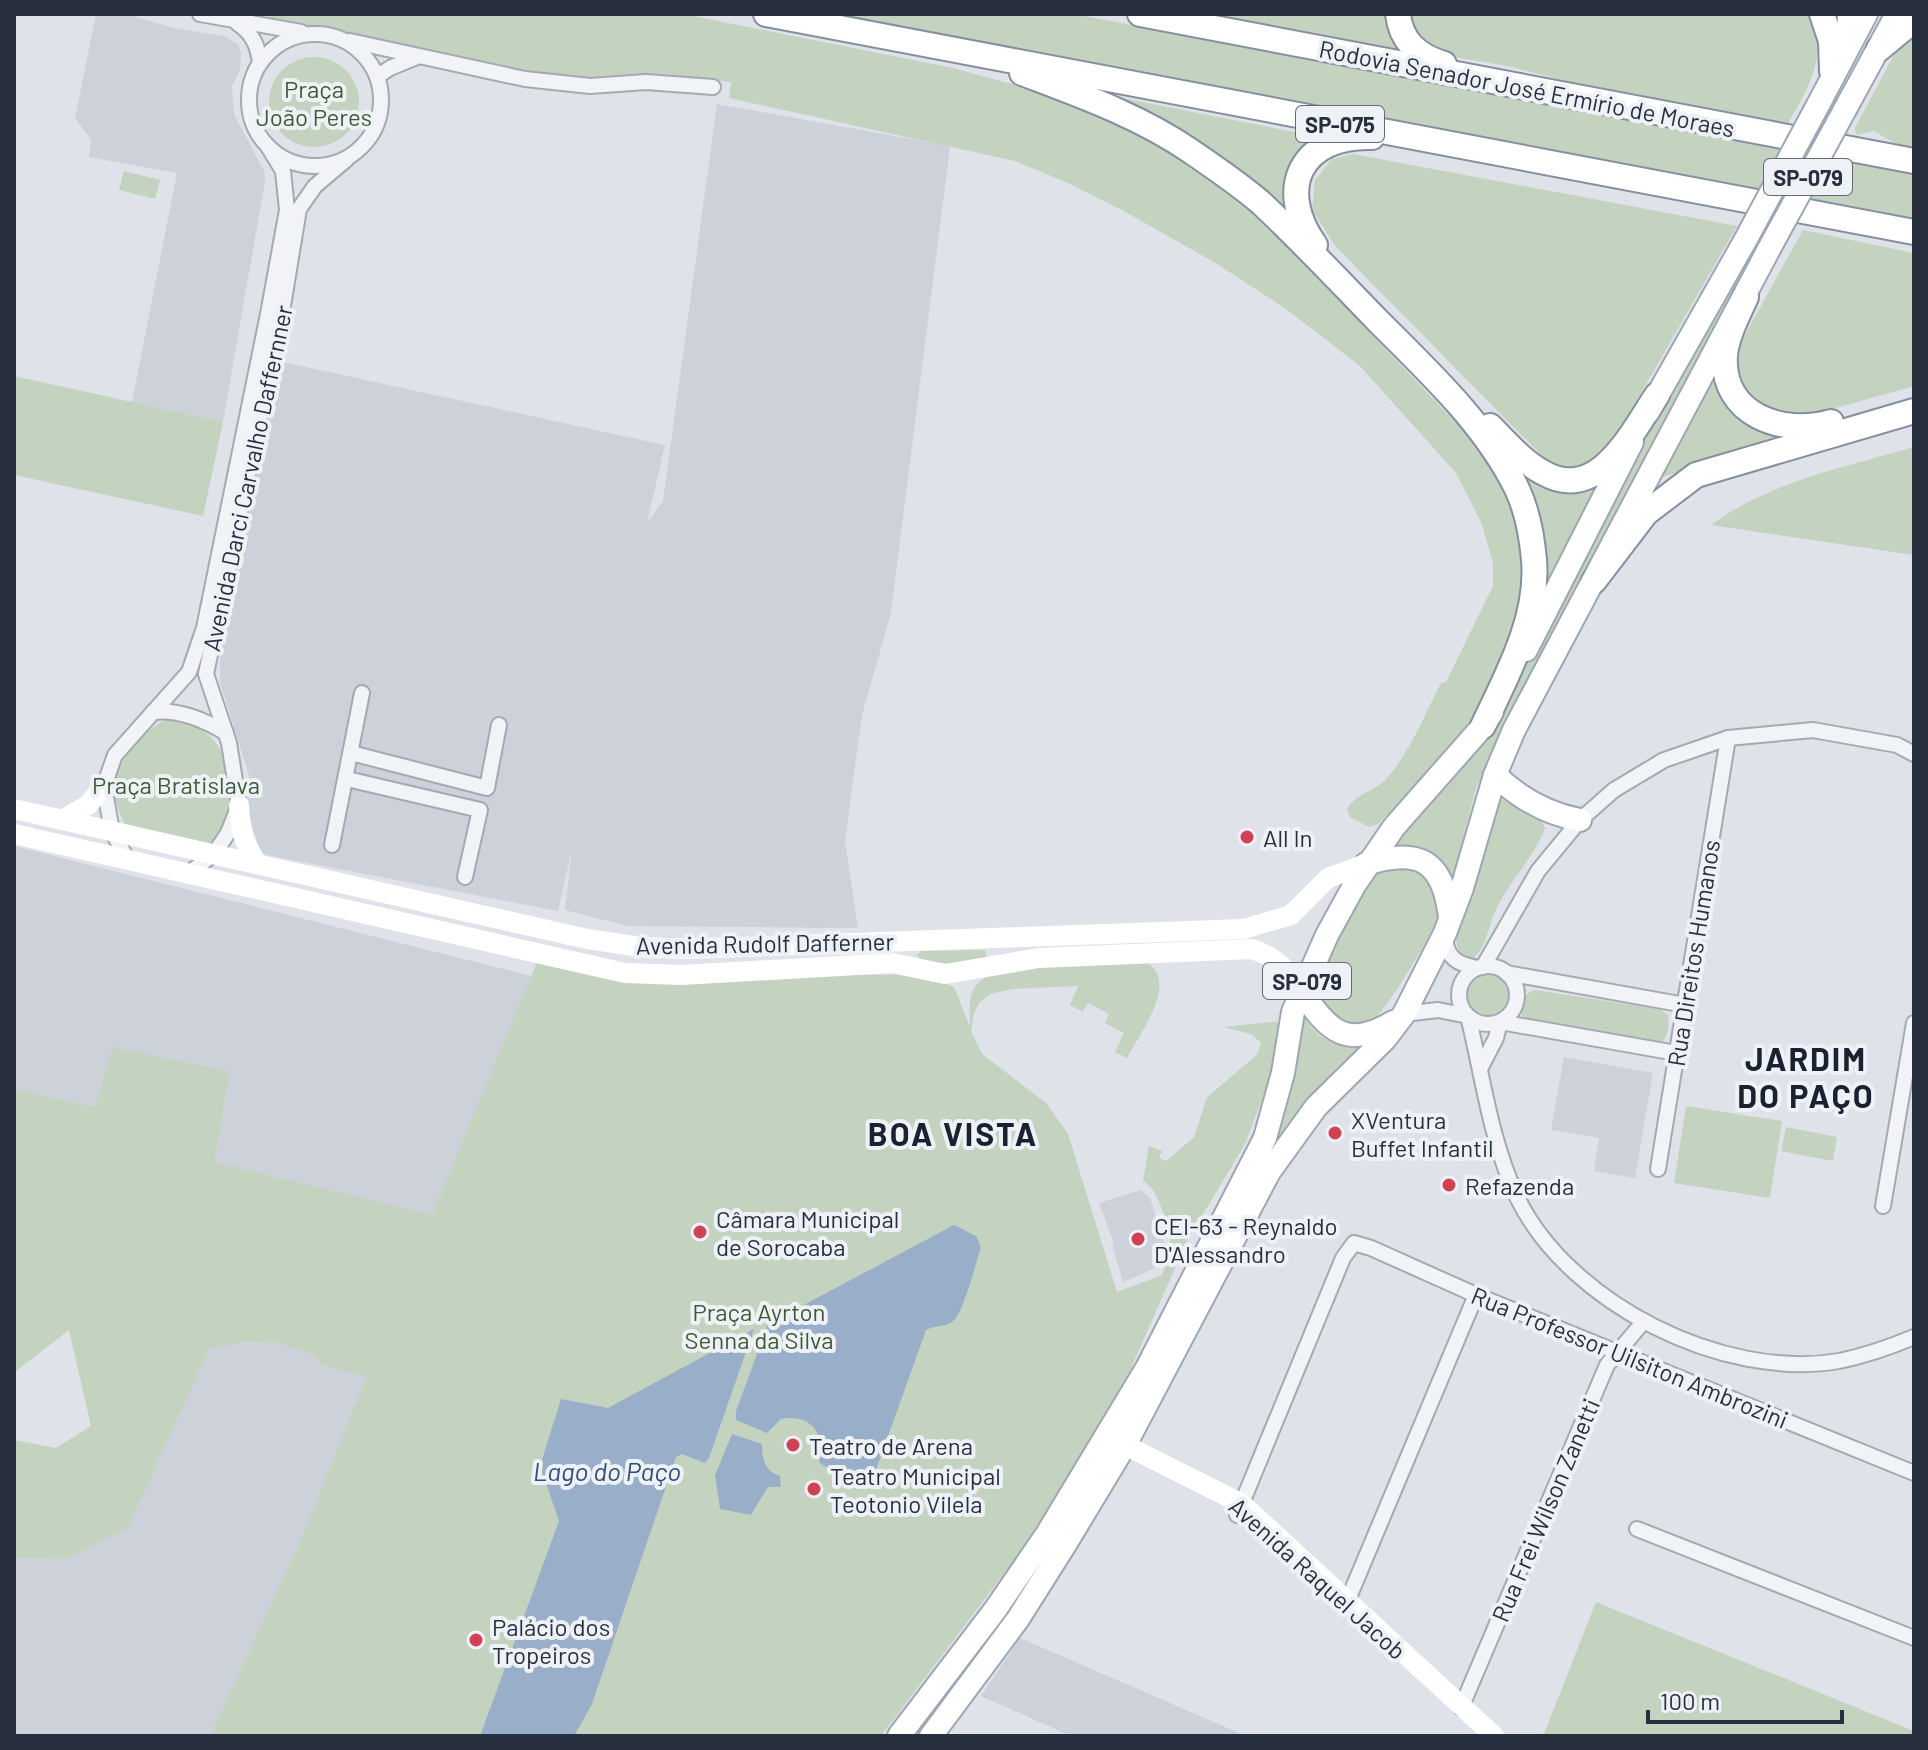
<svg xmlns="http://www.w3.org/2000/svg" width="1928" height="1750" viewBox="0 0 1928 1750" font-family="Barlow,sans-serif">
  <rect width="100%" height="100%" fill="#dfe2e8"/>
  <g fill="#cdd1da">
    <path d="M96,14H125L174,28L223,36L238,44L241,53L240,70L232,86L234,114L264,171L265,181L223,422L132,402L177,173L89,157L91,140L75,118Z"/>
    <path d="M717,104L950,146L891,613L862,715L852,788L845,842L858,928L628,926L565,910L572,849L558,911L261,854L248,813L249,775L220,683V645L278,361L665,445L647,523L663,501Z"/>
    <path d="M14,846L532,976L432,1216L213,1162L230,1072L95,1107L14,1089Z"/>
    <path d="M1564,1057L1653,1073L1635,1178L1594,1171L1599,1138L1551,1130Z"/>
    <path d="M1140,1190L1150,1198L1166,1249L1163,1259L1153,1269L1123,1282L1112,1244L1114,1243L1099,1203Z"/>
    <path d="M254,1342L277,1343L310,1353L322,1365L366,1377L301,1539L210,1736H14V1558L66,1559L128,1528L210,1346Z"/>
    <path d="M1020,1638L1239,1733L1238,1736H1071L981,1696Z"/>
  </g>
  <g fill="#c4d2c0">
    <path d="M267,14H683L953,68L1023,87L1119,125L1190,165L1230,194L1292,251L1481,449L1510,490L1526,571L1520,622L1475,722L1452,750L1378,824L1369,827L1350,817L1347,809C1356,793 1375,792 1387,778C1410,752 1425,714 1441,683L1446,682L1493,586V563L1481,522L1456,473L1360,366L1286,309L1214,262L1120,209L1066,182L1015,161L729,98L731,82L715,80L591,81L523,74L267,21Z"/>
    <path d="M833,14H1073L1914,172V218Z"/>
    <path d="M1202,14H1391L1402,50L1401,53Z"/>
    <path d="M1412,14H1810C1831,54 1806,92 1786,127L1609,92L1507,66L1454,57L1432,49L1415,29Z"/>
    <path d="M1914,33V149L1903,148L1874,131L1856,135L1855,128L1897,49Z"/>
    <circle cx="314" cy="102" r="45"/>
    <path d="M1081,90L1330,139L1311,147L1302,237Z"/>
    <path d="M1353,154L1737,226L1610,447L1580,470L1553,467L1336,247L1312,210L1315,180L1332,159Z"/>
    <path d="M124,171L160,180L155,199L119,190Z"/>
    <path d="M1803,230L1914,253V386L1814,414L1786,419C1751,398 1730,385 1742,340Z"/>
    <path d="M1742,256L1756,260L1496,745L1476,788L1453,876L1448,879L1415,850L1393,846L1472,757L1493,727Z"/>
    <path d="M1716,357L1731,402L1824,430L1655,479Z"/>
    <path d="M14,376L223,422L203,516L14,475Z"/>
    <path d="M1914,447V555L1711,525C1769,482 1845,467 1914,447Z"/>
    <path d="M1516,460L1536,474L1607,470L1539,605Z"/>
    <path d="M168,719C220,721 242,775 227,820C224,830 217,839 213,848L126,828C122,817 115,805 115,792C113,763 143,729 168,719Z"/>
    <path d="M1497,797L1541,820L1545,828C1533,860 1507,883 1494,914C1488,929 1486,948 1473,958L1458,951L1456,939L1493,803Z"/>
    <path d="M1404,868C1465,882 1433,932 1411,967C1400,985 1389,1002 1375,1019C1362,1025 1354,1024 1340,1021C1295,1010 1339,935 1351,913C1358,901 1364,885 1375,876C1384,869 1393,869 1404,868Z"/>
    <path d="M985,950L987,958L963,965L922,962L917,955L921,951Z"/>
    <path d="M1140,959C1184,976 1141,1031 1127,1058L1115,1052L1124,1033L1105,1023L1109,1014L1088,1003L1083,1012L1070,1005L1078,986L1013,989L990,994L980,1002L974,1013L971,1031L982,1054L1046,1103L1068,1134L1117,1292L1162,1275C1173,1248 1173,1233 1161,1207C1156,1195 1154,1188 1143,1181L1149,1146L1162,1151L1159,1158L1166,1161L1194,1137L1207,1097L1257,1055L1261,1043L1251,1034L1223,1027L1283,1021L1275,1065L1245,1144L1187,1241L1124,1384L1024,1547L881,1736H210L301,1539L366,1377L322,1365L310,1353L277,1343L249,1342L210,1347L128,1528L66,1559L14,1558V1440L56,1448L91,1426L69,1330L16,1371L14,1369V1089L95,1107L113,1047L230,1072L214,1162L432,1215L538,960L666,978L918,974L954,987L970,1027C969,994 968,982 1003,970Z"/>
    <circle cx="1487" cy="995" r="23"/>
    <path d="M1534,990L1660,1009L1668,1015C1669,1026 1669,1033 1662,1042L1654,1043L1524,1019L1520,1012L1522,997Z"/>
    <path d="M1301,1012C1315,1037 1332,1048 1360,1045L1359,1053L1320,1095L1065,1534L924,1736H909L958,1672L1249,1181Z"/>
    <path d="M1686,1106L1782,1121L1770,1198L1674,1183Z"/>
    <path d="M1786,1127L1837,1137L1833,1161L1781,1151Z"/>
    <path d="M1596,1602L1914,1731V1736H1543Z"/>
  </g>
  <g fill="#99afc9">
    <path d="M954,1225L976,1236L981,1247C976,1263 964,1309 955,1319C949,1327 935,1325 926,1330L876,1470L863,1479C852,1475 825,1469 819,1462C827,1435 811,1413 781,1419L767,1433L736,1420V1411L768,1324Z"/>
    <path d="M754,1329L709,1458L705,1463L682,1454L676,1457L592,1704L574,1736H480L559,1521L540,1466L561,1399L608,1408Z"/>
    <path d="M732,1434L762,1444C762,1460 765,1471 780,1476L781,1487H768L751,1515L720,1509L715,1475Z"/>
  </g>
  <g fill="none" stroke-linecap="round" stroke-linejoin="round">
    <g stroke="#a4a9b2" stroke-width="18">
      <g id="street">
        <path d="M200,14L301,32"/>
        <path d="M237,23C252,33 258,45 260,63"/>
        <circle cx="315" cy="100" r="66"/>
        <path d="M350,41L525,79L590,86L646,82L713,87"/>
        <path d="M378,76L390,68L417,57"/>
        <path d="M153,712C179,709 203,719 226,733"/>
        <path d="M351,753L487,788L499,725"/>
        <path d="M347,779L480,810L465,877"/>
        <path d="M332,845L362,693"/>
        <path d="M128,861L112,831L104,786L115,755L189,672L204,628L268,314L287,210L283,171L269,148"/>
        <path d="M189,873L214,854L228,833L239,805L229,743L206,674L284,300L299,209L315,186L347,159"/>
        <path d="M1445,938C1447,959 1458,964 1478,968"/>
        <circle cx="1488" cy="995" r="29"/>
        <path d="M1483,967L1538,871L1580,820L1614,790L1664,760L1728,738L1813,730L1897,745L1914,754"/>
        <path d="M1506,973L1685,1005"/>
        <path d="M1404,1014L1438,1010L1468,1016C1483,1077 1490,1139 1517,1197C1568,1303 1723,1381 1839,1361C1864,1356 1890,1347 1914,1337"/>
        <path d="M1481,1067L1496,1038L1500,1022L1676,1053"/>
        <path d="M1658,1169L1728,738"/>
        <path d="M1883,1206L1914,1023"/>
        <path d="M1237,1515L1343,1258L1354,1243L1371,1248L1476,1295L1914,1473"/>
        <path d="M1637,1529L1914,1638"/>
        <path d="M1347,1602L1476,1295"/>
        <path d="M1461,1708L1607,1365L1644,1321"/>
      </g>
    </g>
    <g stroke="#9ea6b4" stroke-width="26">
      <g id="primary">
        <path d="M1848,104L1897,14"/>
        <path d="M1818,105L1866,14"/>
        <path d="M1648,412L1746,239"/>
        <path d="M1526,650L1632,442"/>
        <path d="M1495,775C1519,798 1548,814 1580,820"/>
        <path d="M1366,864C1420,847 1443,861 1450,917"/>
        <path d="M1302,991C1327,1031 1348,1050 1393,1022"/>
        <path d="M899,1736L995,1610L1047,1534L1147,1368L1265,1138L1283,1073L1293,1012L1327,935L1355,884L1394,827L1483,726L1492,712"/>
        <path d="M931,1736L1018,1619L1066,1543L1125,1445L1269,1172L1316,1107L1385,1039L1404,1014L1445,933L1462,888L1495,775L1514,730L1769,249"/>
      </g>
    </g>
    <g stroke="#868f9f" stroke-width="28">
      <g id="highway">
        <path d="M766,14L1914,232"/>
        <path d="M1140,14L1914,161"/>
        <path d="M1398,14C1401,42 1418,56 1444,64"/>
        <path d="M1822,14L1831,41L1832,71"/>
        <path d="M1879,49L1914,20"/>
        <path d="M1022,73C1080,95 1140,116 1192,152C1214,167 1239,184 1260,202C1301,240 1340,282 1379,322C1429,372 1486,425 1517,489C1527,510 1532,537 1534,560C1539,618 1507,675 1483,726"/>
        <path d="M1315,245C1275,188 1301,135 1372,137"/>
        <path d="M1746,297C1738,315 1727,335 1725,355C1721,415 1782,436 1831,422"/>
        <path d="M1490,426C1506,442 1522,461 1542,472C1598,505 1632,432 1657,395"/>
        <path d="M1594,581L1646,513L1696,475L1914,411"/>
      </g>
    </g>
    <use href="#street" stroke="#f1f3f6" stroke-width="14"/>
    <g stroke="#fff" stroke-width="20">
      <path d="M1842,49L1847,36L1848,14"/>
      <path d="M239,805C240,829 244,845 258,864"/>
      <path d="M14,809L587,939L641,947L688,949L1244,929L1291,915L1328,878L1366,864"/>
      <path d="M62,820L88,805L104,786"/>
      <path d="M14,834L625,973L681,975L892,963L945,974L1039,958L1252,949C1273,956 1291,971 1302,991"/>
      <path d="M1125,1445L1242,1504L1494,1736"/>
    </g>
    <use href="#primary" stroke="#fff" stroke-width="22"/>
    <use href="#highway" stroke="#fff" stroke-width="24"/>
    <g stroke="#9ea6b4" stroke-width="26" stroke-linecap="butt">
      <g id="primary-bridge">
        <path d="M1746,239L1818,105"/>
        <path d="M1769,249L1848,104"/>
      </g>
    </g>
    <use href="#primary-bridge" stroke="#fff" stroke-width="22"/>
  </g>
  <g fill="#cf4254" stroke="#eef1f6" stroke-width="3">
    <circle cx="1247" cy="837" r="8"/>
    <circle cx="1335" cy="1133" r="8"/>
    <circle cx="1449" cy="1185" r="8"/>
    <circle cx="700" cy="1232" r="8"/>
    <circle cx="1138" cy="1239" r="8"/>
    <circle cx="793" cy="1445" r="8"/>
    <circle cx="814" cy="1489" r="8"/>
    <circle cx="476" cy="1640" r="8"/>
  </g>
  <g text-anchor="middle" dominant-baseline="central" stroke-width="8" stroke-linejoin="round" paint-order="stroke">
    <g fill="#eef1f6" stroke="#636a76" stroke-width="2">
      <rect x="1296" y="106" width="88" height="36" rx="6"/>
      <rect x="1764" y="159" width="88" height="36" rx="6"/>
      <rect x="1263" y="963" width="88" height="36" rx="6"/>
    </g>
    <g font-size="22" font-weight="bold" fill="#28303f">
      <text x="1340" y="124">SP-075</text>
      <text x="1808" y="177">SP-079</text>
      <text x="1307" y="981">SP-079</text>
    </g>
    <g font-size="24" fill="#3b5b35" stroke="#eef1f6">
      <text x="314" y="88">Praça<tspan x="314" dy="28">João Peres</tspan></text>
      <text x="176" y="784">Praça Bratislava</text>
      <text x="759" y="1311">Praça Ayrton<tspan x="759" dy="28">Senna da Silva</tspan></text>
    </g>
    <g font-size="24" fill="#28303f" stroke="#eef1f6">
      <text transform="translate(1527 88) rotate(11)">Rodovia Senador José Ermírio de Moraes</text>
      <text transform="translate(247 478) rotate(-78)">Avenida Darci Carvalho Daffernner</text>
      <text transform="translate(765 943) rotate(-1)">Avenida Rudolf Dafferner</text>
      <text transform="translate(1693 953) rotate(-81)">Rua Direitos Humanos</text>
      <text transform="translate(1630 1357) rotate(22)">Rua Professor Uilsiton Ambrozini</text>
      <text transform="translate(1545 1510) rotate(-67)">Rua Frei Wilson Zanetti</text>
      <text transform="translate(1318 1578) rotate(42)">Avenida Raquel Jacob</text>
    </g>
    <g font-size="24" fill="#28303f" stroke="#eef1f6" text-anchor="start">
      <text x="1263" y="837">All In</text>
      <text x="1351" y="1119">XVentura<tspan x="1351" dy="28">Buffet Infantil</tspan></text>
      <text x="1465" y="1185">Refazenda</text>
      <text x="716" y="1218">Câmara Municipal<tspan x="716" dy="28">de Sorocaba</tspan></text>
      <text x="1154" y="1225">CEI-63 - Reynaldo<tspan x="1154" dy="28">D'Alessandro</tspan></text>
      <text x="809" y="1445">Teatro de Arena</text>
      <text x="830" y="1475">Teatro Municipal<tspan x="830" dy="28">Teotonio Vilela</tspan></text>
      <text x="492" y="1626">Palácio dos<tspan x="492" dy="28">Tropeiros</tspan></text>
    </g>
    <g font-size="26" font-style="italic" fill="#314e74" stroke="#eef1f6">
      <text x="607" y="1470">Lago do Paço</text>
    </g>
    <g font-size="32" font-weight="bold" letter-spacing="2" fill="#1a2130" stroke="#eef1f6">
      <text x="1806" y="1058">JARDIM<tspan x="1806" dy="37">DO PAÇO</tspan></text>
      <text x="953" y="1133">BOA VISTA</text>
    </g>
  </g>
  <rect width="1928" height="1750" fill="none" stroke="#28303f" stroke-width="32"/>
  <path d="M1648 1710v12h194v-12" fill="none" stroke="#28303f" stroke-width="4"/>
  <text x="1660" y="1710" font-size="24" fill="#28303f" stroke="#eef1f6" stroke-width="6" paint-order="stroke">100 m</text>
</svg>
